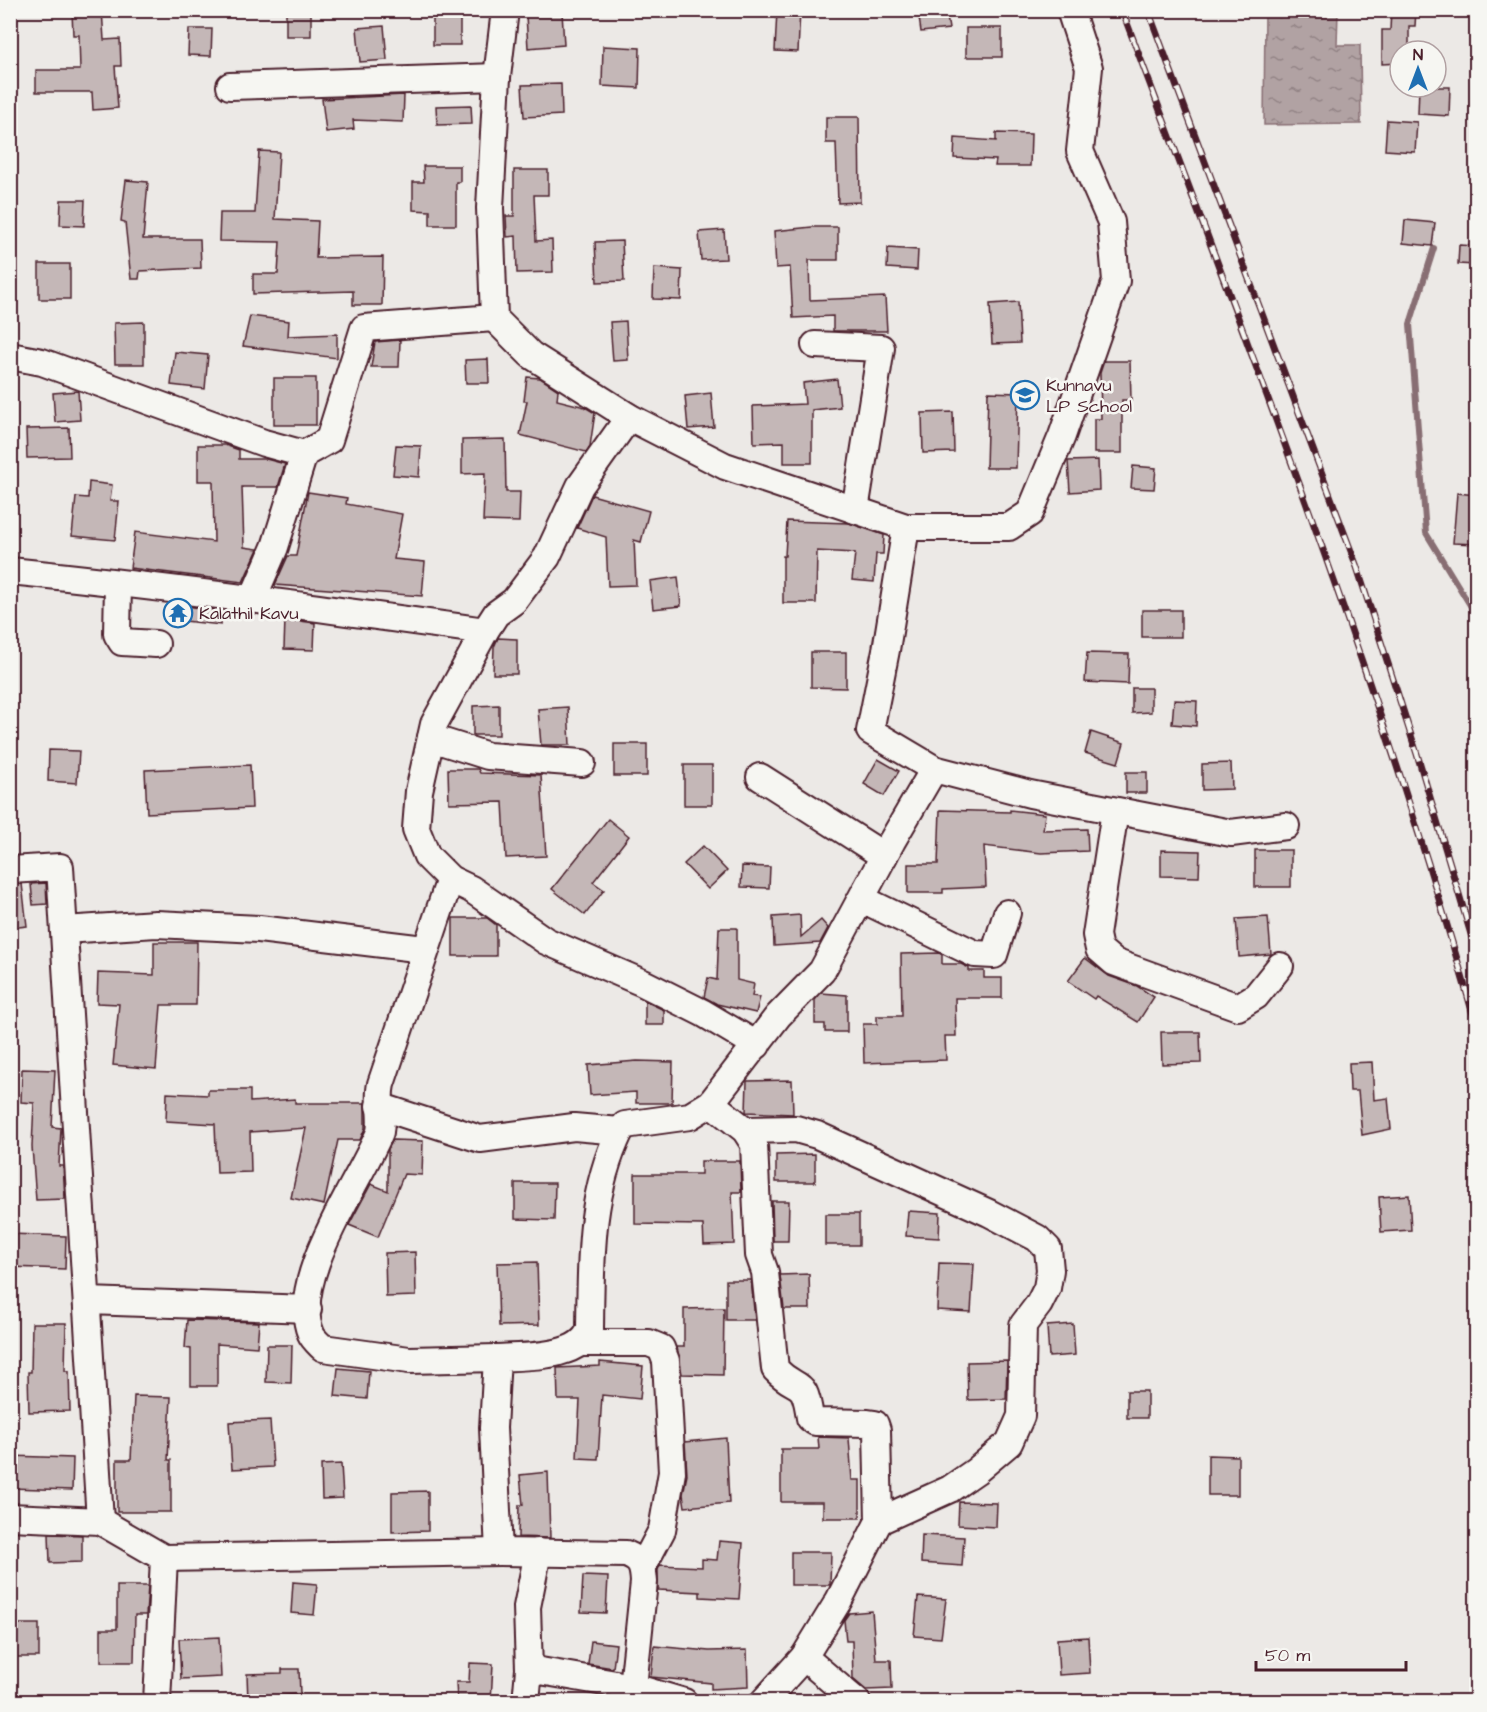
<svg xmlns="http://www.w3.org/2000/svg" width="1487" height="1712" viewBox="0 0 1487 1712" font-family="'Architects Daughter',sans-serif">
  <defs>
    <pattern id="water-ripples" width="26" height="14" patternUnits="userSpaceOnUse" patternTransform="scale(1.5)"><rect width="26" height="14" fill="#b1a2a3"/><path d="M2 4q2-2 4 0t4 0M15 11q2-2 4 0t4 0" fill="none" stroke="#928385"/></pattern>
  </defs>
  <rect width="100%" height="100%" fill="#ece9e6"/>
  <filter id="ink" filterUnits="userSpaceOnUse"><feTurbulence type="fractalNoise" baseFrequency=".0167" numOctaves="2"/><feDisplacementMap in="SourceGraphic" scale="12" xChannelSelector="R" yChannelSelector="G"/><feConvolveMatrix kernelMatrix="1 2 1 2 8 2 1 2 1" color-interpolation-filters="sRGB"/></filter>
  <g filter="url(#ink)">
    <path fill="url(#water-ripples)" stroke="#886e73" stroke-width="1.5" d="M1265,11H1338L1337,45H1360L1361,124L1264,125Z"/>
    <g fill="none" stroke-linecap="round" stroke-linejoin="round">
      <path stroke="#886e73" stroke-width="6" d="M1434,248L1410,324L1426,533L1476,615"/>
    </g>
    <g fill="#c4b7b7" stroke="#4a1f2b" stroke-width="1.5">
      <path d="M102,10L104,40L120,39L121,66H115L118,108L93,110L92,92H36V70H80L79,35H73L72,12Z"/>
      <rect x="286" y="10" width="25" height="26"/>
      <path d="M777,10H800L798,52L775,51Z"/>
      <path d="M918,10H946L949,29L921,32Z"/>
      <path d="M1391,10H1416L1415,26H1409V51H1400V63L1382,64V30H1390Z"/>
      <rect x="433" y="11" width="27" height="34"/>
      <path d="M562,12L564,45L528,48L526,15Z"/>
      <path d="M384,26L387,60L360,62L357,28Z"/>
      <rect x="966" y="28" width="36" height="29"/>
      <path d="M189,29H212L211,56L188,55Z"/>
      <path d="M603,46L640,48L639,88L602,86Z"/>
      <path d="M561,84L562,115L524,117L522,85Z"/>
      <path d="M1419,87H1450L1449,116L1418,114Z"/>
      <path d="M404,95L403,122L353,120L354,129L326,132L322,99Z"/>
      <path d="M471,105L472,124L437,125L436,106Z"/>
      <path d="M826,117H859L860,202L838,203L836,143H826Z"/>
      <path d="M1387,120L1417,122L1415,152L1385,150Z"/>
      <path d="M996,133L1031,134L1030,166H995L996,160L954,158L955,138L996,141Z"/>
      <path d="M259,151L279,152L275,219L318,221L316,258L383,257L382,305H353V291L253,294V274H278L280,242L219,241L220,213H255Z"/>
      <path d="M423,166H460V182H456V225H430V211L413,210V182H424Z"/>
      <path d="M514,170H548V195H534L536,241L552,240L553,272L517,273L516,236L507,237L506,216H514Z"/>
      <path d="M126,180L148,182L143,239H200L201,268L140,271L139,279H131L125,222L121,221Z"/>
      <path d="M61,200H85L84,226L60,225Z"/>
      <path d="M1405,220L1435,223L1432,246L1403,243Z"/>
      <path d="M812,227H838V260H809L810,300L885,297L887,331H833V316L793,318L790,267L776,268L774,231Z"/>
      <path d="M724,230L726,259L701,260L699,232Z"/>
      <path d="M622,241L624,281L597,282L595,242Z"/>
      <path d="M1459,245L1476,246V265L1458,264Z"/>
      <path d="M888,248L918,250L917,270L887,268Z"/>
      <rect x="39" y="264" width="31" height="35"/>
      <path d="M654,268L682,270L681,300L653,299Z"/>
      <path d="M1018,302L1020,343L992,344L990,304Z"/>
      <path d="M250,316L289,321L288,336L337,334V358L243,346Z"/>
      <path d="M626,321L628,360L613,361L610,322Z"/>
      <path d="M144,322V364H115L114,323Z"/>
      <path d="M400,340L399,367H371L375,342Z"/>
      <path d="M175,352L208,355L205,389L171,385Z"/>
      <path d="M488,359L489,383H466L465,360Z"/>
      <path d="M1104,361H1130L1131,400H1122V453H1094V419H1101L1100,373Z"/>
      <path d="M527,377L540,378L558,390L557,400L585,407L595,413L590,446L586,452L520,435L527,401H524Z"/>
      <rect x="274" y="378" width="42" height="47"/>
      <path d="M837,379L840,407L812,410V463H784V442L754,443L753,406L805,404L803,383Z"/>
      <path d="M78,391L80,420L55,422L53,393Z"/>
      <path d="M988,392L1018,393L1016,468H986Z"/>
      <path d="M711,393L714,427L688,429L685,396Z"/>
      <path d="M953,412L954,452L923,453L922,413Z"/>
      <path d="M69,428L70,457L27,458L26,429Z"/>
      <path d="M505,439L506,492H520L519,522L483,521L485,473L462,474V440Z"/>
      <path d="M198,445H225L239,450V459H266L285,464L278,487H242L244,547L258,549L243,582L130,568L135,532L214,542L213,481H198Z"/>
      <path d="M396,445L421,446L419,477L393,475Z"/>
      <path d="M1098,460L1099,490L1070,492L1068,461Z"/>
      <path d="M1133,466L1156,468L1154,489L1131,488Z"/>
      <path d="M89,482L112,485L110,501H119L115,540L72,536L76,497L88,498Z"/>
      <path d="M308,492L347,498L346,504L402,514L394,559L425,562L422,596L275,585L288,556H296Z"/>
      <path d="M1457,493L1476,495V544L1453,543Z"/>
      <path d="M592,495L649,511L641,542L634,540L636,585L608,586L606,537L577,528Z"/>
      <path d="M787,521L849,523L884,535L883,554H876L874,582L852,580L855,553L817,551L816,603H783V556H785Z"/>
      <path d="M678,577L681,606L653,609L650,581Z"/>
      <path d="M186,606L223,611L221,625L185,621Z"/>
      <rect x="1142" y="610" width="39" height="27"/>
      <path d="M285,619L315,623L314,650L284,649Z"/>
      <path d="M498,638L517,639V674H493L494,647Z"/>
      <path d="M811,652H846V688L811,687Z"/>
      <path d="M1087,653L1129,654L1128,684L1085,682Z"/>
      <path d="M1132,688H1151V712L1132,713Z"/>
      <path d="M1174,700L1197,701L1196,726L1172,724Z"/>
      <path d="M499,705V735H473V706Z"/>
      <path d="M568,707L570,745H541L538,709Z"/>
      <path d="M1091,732L1124,743L1118,763L1085,753Z"/>
      <rect x="614" y="744" width="33" height="32"/>
      <path d="M49,750L79,751L77,783L48,781Z"/>
      <path d="M878,759L899,771L884,796L864,784Z"/>
      <path d="M1231,763L1232,789L1202,790V764Z"/>
      <path d="M250,765L252,808L147,813L145,770Z"/>
      <rect x="684" y="765" width="28" height="40"/>
      <path d="M448,769H478L480,773L541,775L546,856L506,858L503,802L449,803Z"/>
      <rect x="1126" y="772" width="21" height="21"/>
      <path d="M940,810L1010,812V810L1045,814L1043,830L1087,829L1088,851L1041,853L984,846L986,887L943,889V893H908V864H938Z"/>
      <path d="M608,819L629,836L593,882L604,890L585,915L552,889Z"/>
      <path d="M703,846L727,871L708,889L684,864Z"/>
      <path d="M1161,850L1200,851L1199,877L1161,876Z"/>
      <rect x="1255" y="850" width="36" height="37"/>
      <path d="M742,866L770,867L769,888L741,887Z"/>
      <path d="M46,883L47,904L33,905L31,884Z"/>
      <path d="M22,884L27,926L10,928V885Z"/>
      <path d="M800,915L801,937L821,920L828,928L820,943L774,946L773,917Z"/>
      <path d="M1268,917L1271,954L1239,957L1236,919Z"/>
      <path d="M453,918H487L496,925V956H453Z"/>
      <path d="M719,928H737V980L754,984L752,996L760,997L756,1013L717,1004L704,997L708,978L717,980Z"/>
      <path d="M154,942H197L196,1005H161L156,1069L113,1065L119,1004L97,1003L98,973L154,975Z"/>
      <path d="M939,953L942,955V964H961L969,968V971H984V978H1002V998H955L956,1036H945L946,1060L864,1063L863,1024H877V1016H902L901,954Z"/>
      <path d="M1085,958L1109,976L1137,986L1154,997L1138,1022L1096,996L1094,999L1068,981Z"/>
      <path d="M821,993L847,995V1032H825V1024H815V1000Z"/>
      <path d="M645,1001L664,1010V1025H645Z"/>
      <path d="M1161,1032H1200L1201,1063L1162,1064Z"/>
      <path d="M637,1061L673,1062L672,1103H636V1092L590,1095L588,1065Z"/>
      <path d="M1372,1062L1374,1100L1388,1098L1391,1129L1362,1135L1358,1091H1350L1349,1063Z"/>
      <path d="M22,1069L55,1070L52,1127L61,1128L59,1166H63L65,1199L36,1200L32,1147L34,1103L21,1102Z"/>
      <path d="M792,1080L793,1114L746,1112L747,1081Z"/>
      <path d="M208,1090H250V1102L295,1099V1103H365V1128L360,1140H338L324,1205L291,1198L306,1128L250,1132L251,1172L217,1173L215,1124L166,1121L167,1093L208,1095Z"/>
      <path d="M393,1140L423,1141L422,1175L404,1174L378,1237L349,1225L371,1184L388,1191V1149Z"/>
      <path d="M815,1154V1182H776V1155Z"/>
      <path d="M701,1161H740L741,1192H732L734,1244L704,1245L703,1225L635,1224V1174H701Z"/>
      <path d="M515,1183H555L554,1220L515,1219Z"/>
      <path d="M1409,1195L1411,1230L1381,1232L1379,1197Z"/>
      <path d="M772,1201H789L788,1241H773Z"/>
      <path d="M908,1211L940,1213L939,1238L906,1236Z"/>
      <rect x="825" y="1214" width="34" height="31"/>
      <path d="M10,1234L66,1236L65,1269L10,1267Z"/>
      <path d="M415,1252L416,1296L386,1297L385,1253Z"/>
      <path d="M537,1262L539,1325L499,1326L497,1263Z"/>
      <path d="M939,1263L974,1264L971,1312L937,1310Z"/>
      <path d="M809,1274L810,1309H784L780,1275Z"/>
      <path d="M726,1280H751L755,1320H726Z"/>
      <path d="M724,1308L723,1375L682,1374L677,1347H684V1309Z"/>
      <path d="M187,1320L259,1322L257,1347L217,1344V1386H191V1349L185,1348Z"/>
      <path d="M32,1323H66L65,1371H69L70,1411L29,1412L28,1372H31Z"/>
      <path d="M1073,1324L1075,1355L1049,1357L1047,1326Z"/>
      <path d="M267,1345H292L291,1383L266,1382Z"/>
      <path d="M1007,1361L1006,1399L968,1400L967,1362Z"/>
      <path d="M600,1362L643,1366L640,1399L602,1395L598,1459L577,1458L580,1400H558L557,1368L600,1366Z"/>
      <path d="M338,1368L369,1371L367,1399L335,1396Z"/>
      <rect x="1127" y="1391" width="20" height="27"/>
      <path d="M134,1396L171,1397L168,1460H171V1512H117V1460H131Z"/>
      <path d="M270,1420L273,1467L232,1469L229,1422Z"/>
      <path d="M818,1437L849,1438L852,1480H860V1518H823V1502H781V1449H819Z"/>
      <path d="M726,1438L729,1503L685,1507L683,1494L687,1475L685,1442Z"/>
      <path d="M1208,1455L1238,1456V1495H1208Z"/>
      <path d="M10,1456L73,1458L72,1490L10,1488Z"/>
      <path d="M341,1464L343,1498L322,1499L321,1465Z"/>
      <path d="M548,1472L550,1538L518,1537L519,1505H523L520,1475Z"/>
      <path d="M428,1491V1531L392,1532V1492Z"/>
      <path d="M959,1502L997,1503L996,1527L958,1525Z"/>
      <path d="M49,1534L82,1535V1562L50,1563Z"/>
      <path d="M922,1535L964,1537L962,1566L921,1563Z"/>
      <path d="M719,1541L743,1543L739,1599L700,1597V1592L658,1590V1570L660,1565L702,1567V1559L717,1560Z"/>
      <path d="M791,1552H831L830,1585H791Z"/>
      <path d="M583,1576L608,1577L606,1613L581,1612Z"/>
      <path d="M293,1582L317,1584L314,1615L291,1613Z"/>
      <path d="M117,1586H148L146,1615H135L134,1662H101V1629H117Z"/>
      <path d="M918,1597L946,1599L941,1638L914,1636Z"/>
      <path d="M872,1611L876,1660H891L892,1689L866,1690L853,1679L852,1641H846L844,1620L849,1613Z"/>
      <rect x="11" y="1624" width="28" height="33"/>
      <path d="M219,1637L221,1677L181,1679L179,1639Z"/>
      <path d="M1088,1637L1090,1673L1059,1675L1057,1639Z"/>
      <path d="M591,1641L616,1644L613,1668L588,1664Z"/>
      <path d="M654,1646L709,1651L747,1650L748,1687L711,1689V1683L651,1677Z"/>
      <path d="M470,1663L493,1664L491,1701H457L456,1682H469Z"/>
      <path d="M282,1669H299L300,1694L276,1696V1701H248L247,1674L282,1673Z"/>
    </g>
    <g fill="none" stroke-linecap="round" stroke-linejoin="round">
      <g stroke="#4a1f2b" stroke-width="30">
        <g id="minor">
          <path d="M505,10L497,77L490,208L494,318L531,355L629,417L725,466L906,527H1009L1030,513L1062,436L1116,281L1111,222L1080,151L1089,68L1070,10"/>
          <path d="M230,86L497,77"/>
          <path d="M815,345L881,348L855,510"/>
          <path d="M10,356L42,362L264,443L304,454L329,440L364,328L494,318"/>
          <path d="M629,417L580,486L547,557L514,601L496,614L485,631L434,724L419,791L416,829L427,856L450,879L471,889L546,941L643,983L703,1013L757,1045"/>
          <path d="M906,527L886,650L870,731L934,769"/>
          <path d="M10,571C169,587 327,609 485,631"/>
          <path d="M118,584L117,634L122,642L156,644"/>
          <path d="M253,598L275,547L304,454"/>
          <path d="M431,738L488,756L582,763"/>
          <path d="M760,777L884,856"/>
          <path d="M1115,811L1096,935L1099,949L1114,962L1238,1007L1256,996L1280,966"/>
          <path d="M10,870L60,867L100,1521"/>
          <path d="M450,879L381,1084C377,1101 383,1115 380,1132C359,1183 288,1280 311,1334C313,1339 319,1344 323,1348L409,1360L497,1358"/>
          <path d="M862,899L975,954L994,955L1007,913"/>
          <path d="M64,930L156,924L259,929L424,949"/>
          <path d="M711,1103L745,1130L754,1144L759,1255L765,1272L775,1369C799,1394 804,1375 810,1418L815,1422L868,1423L875,1424L877,1430L879,1521L839,1600L804,1657L763,1702"/>
          <path d="M379,1106L480,1139L574,1127L620,1131"/>
          <path d="M745,1130L796,1129L817,1135L989,1213L1037,1238L1048,1249L1050,1270L1047,1288L1039,1304L1023,1325L1021,1416L1009,1443L976,1471L950,1489L879,1521"/>
          <path d="M88,1301L308,1309"/>
          <path d="M581,1343H649L661,1348L666,1361L672,1472L662,1530L643,1566"/>
          <path d="M10,1517L100,1521L164,1558L499,1552"/>
          <path d="M804,1657L857,1702"/>
          <path d="M529,1669L527,1607L538,1552"/>
          <path d="M157,1702L164,1558"/>
          <path d="M526,1702L529,1669L633,1687"/>
          <path d="M684,1702L633,1687L644,1582C643,1566 641,1560 626,1554L499,1552L493,1428L497,1358C524,1356 580,1359 590,1329C591,1259 589,1195 620,1131L625,1125L690,1116L711,1103L778,1016L822,971L892,841L934,769L1030,794L1231,833L1286,826"/>
        </g>
      </g>
      <use href="#minor" stroke="#f6f6f2" stroke-width="26"/>
      <g stroke="#4a1f2b" stroke-width="7">
        <g id="rail">
          <path d="M1122,10C1249,346 1379,680 1476,1025"/>
          <path d="M1148,10L1357,567L1417,754L1476,951"/>
        </g>
      </g>
      <use href="#rail" stroke="#f6f6f2" stroke-width="4.5" stroke-dasharray="14" stroke-linecap="butt"/>
    </g>
  </g>
  <defs>
    <g id="school-ring" transform="scale(1.5)"><circle r="9.5" fill="#f6f6f2" stroke="#1f6fb2" stroke-width="1.5"/><path d="M0-5L7-2L0 1L-7-2ZM-4 1L0 2.5L4 1V4Q0 6-4 4Z" fill="#1f6fb2"/></g>
    <g id="temple-ring" transform="scale(1.5)"><circle r="9.5" fill="#f6f6f2" stroke="#1f6fb2" stroke-width="1.5"/><path d="M0-6L5-2H3V0L6.5 2.5H4V6H1.5V3h-3V6H-4V2.5H-6.5L-3 0V-2H-5Z" fill="#1f6fb2"/></g>
  </defs>
  <g fill-rule="evenodd">
    <use href="#school-ring" x="1025" y="395"/>
    <use href="#temple-ring" x="178" y="613"/>
  </g>
  <g text-anchor="middle" dominant-baseline="central" stroke-width="5" stroke-linejoin="round" paint-order="stroke">
    <g font-size="18" fill="#4a1f2b" stroke="#f6f6f2" text-anchor="start">
      <text x="1046" y="385">Kunnavu<tspan x="1046" dy="21">LP School</tspan></text>
      <text x="199" y="613">Kalathil Kavu</text>
    </g>
  </g>
  <rect width="1487" height="1712" fill="none" stroke="#f6f6f2" stroke-width="36"/>
  <rect x="18" y="18" width="1451" height="1676" fill="none" stroke="#4a1f2b" stroke-width="2" filter="url(#ink)"/>
  <g transform="translate(1418 69)"><circle r="28" fill="#f6f6f2" stroke="#b1a0a2" stroke-width="1.5"/>
  <path d="M0-4.5L10 22L0 15L-10 22Z" fill="#1f6fb2"/>
  <text y="-9" font-size="16" font-weight="bold" text-anchor="middle" fill="#4a1f2b">N</text>
  </g>
  <path d="M1256 1661v9h150v-9" fill="none" stroke="#4a1f2b" stroke-width="3"/>
  <text x="1265" y="1661" font-size="18" fill="#4a1f2b" stroke="#f6f6f2" stroke-width="4.5" paint-order="stroke">50 m</text>
</svg>
